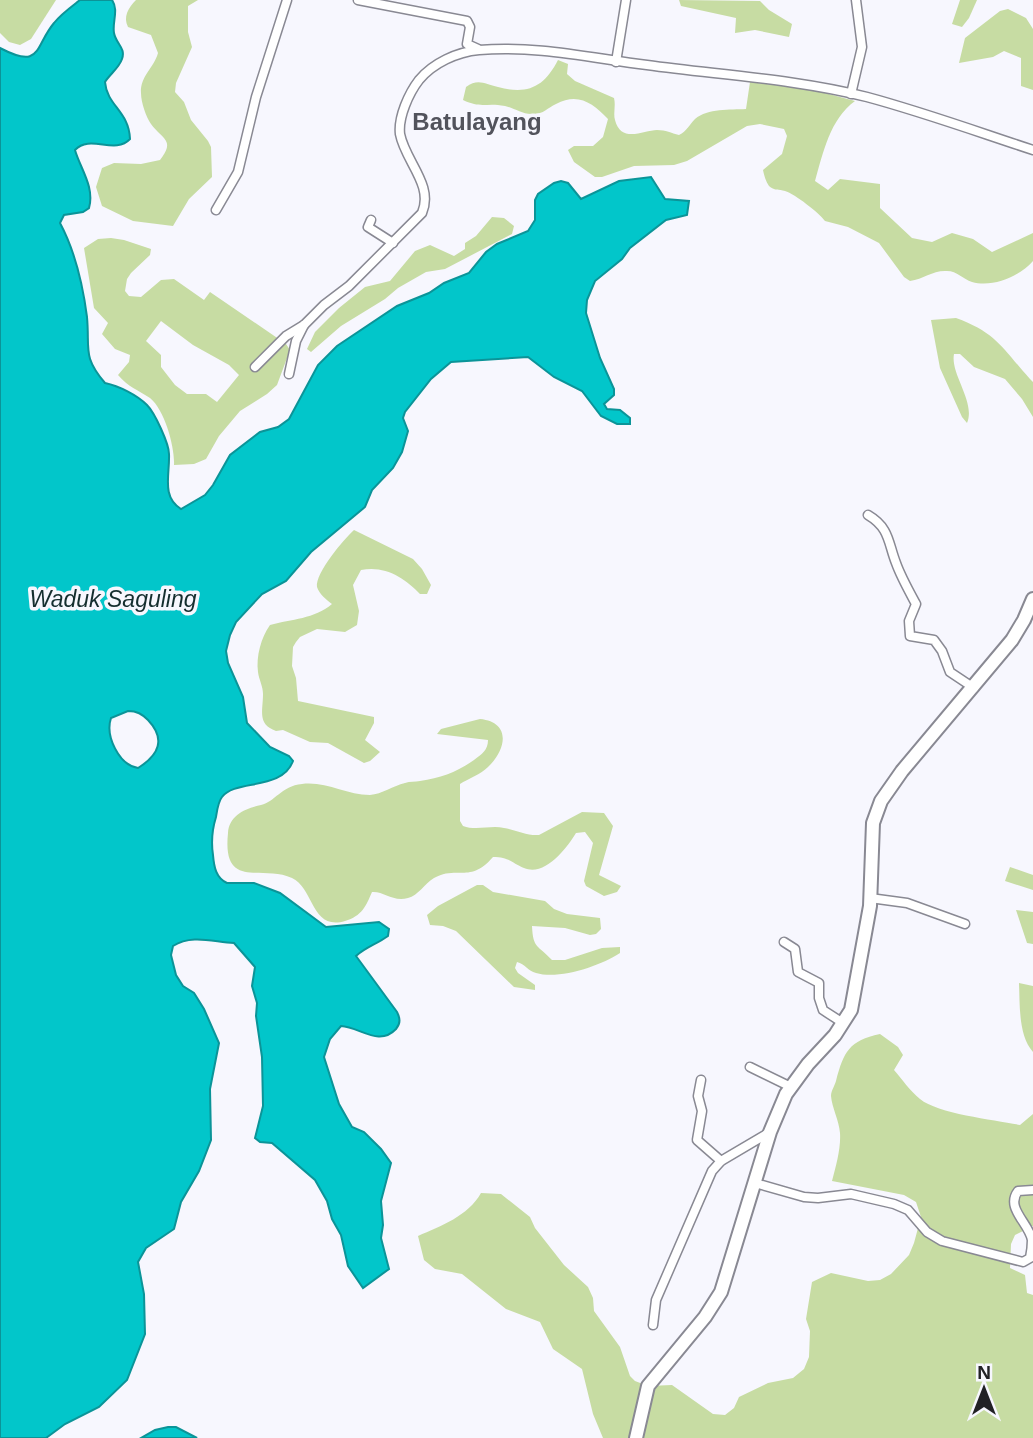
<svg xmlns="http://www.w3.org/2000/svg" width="1033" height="1438" viewBox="0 0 1033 1438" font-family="Arial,sans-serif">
  <rect width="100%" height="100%" fill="#f7f7fe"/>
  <g fill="#c7dca3" fill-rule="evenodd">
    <path d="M0,0H56L31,39L20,45L9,42L0,33Z"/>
    <path d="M136,0H198L188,6V32L192,47L176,83L175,92L184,102L191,120L208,141L211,147L212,177L189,199L173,226L133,221L102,206L96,187L102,168L114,163L141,164L160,160C176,140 162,139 151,124C146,117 141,102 141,93C140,76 154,68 158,53L151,35L128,27C123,17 128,8 136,0Z"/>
    <path d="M679,0L760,1L769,10L792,24L789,37L755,30L735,33L736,18L681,6Z"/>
    <path d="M960,0H977L969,18L962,27L952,24Z"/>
    <path d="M1008,9L1026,18L1033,29V90L1021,86V58L1004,51L993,57L959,63L965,38L1000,11Z"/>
    <path d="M558,60L568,64L567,74L575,81L614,98C616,106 613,113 615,120C621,144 644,130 657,130C666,130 671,133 679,135C687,131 689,125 695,119C708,108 730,110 746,109L750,82L810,89L855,101C830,119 823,153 815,181L828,190L840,179L880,184V208L912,238L932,242L952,233L973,239L992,252L1033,233V261C1020,276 993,288 972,282C963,279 957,271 947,271C933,270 924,279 910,281L904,277L879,243L848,227L825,221C819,213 795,194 785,191C779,189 774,191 769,186C766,182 764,175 763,170L782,154L787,136L784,129L760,124L747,126L687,161L674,165L634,166L602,177H595L574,162L568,150L574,146H593L603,137L608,119C593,103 578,92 556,104C547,108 543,115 531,114C522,114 514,108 505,106C486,102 482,109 463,100L466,87C478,78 485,84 498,87C528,95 544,87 558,60Z"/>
    <path d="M492,217L504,218L514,226L512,234L445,269L426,272L398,288L385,299L341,326L311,352L307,349L315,332L339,308L365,287L390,281L415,251L430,245L454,256L465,249V243L476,236Z"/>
    <path d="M111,238L124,240L151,249L150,255L131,273L127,279L125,291L129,296L141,297L161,280L174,279L204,300L210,292L286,344L290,350L277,385L267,394L240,411L219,436L206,459L194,464L174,465C175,448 165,410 150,398C138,390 128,387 118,375L129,362L130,355L115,349L102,334L108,323L94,308L84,248L98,239ZM161,321L193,345L229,365L239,375L217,402L206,394H187L175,385L161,367V355L146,341Z"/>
    <path d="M956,318C997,333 1002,348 1030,379L1033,382V417L1022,399L1005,379L974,367L960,354H954C950,374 976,402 967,423L962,417L940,368L931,320Z"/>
    <path d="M354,530L413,559L422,569L431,585L427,594H420C405,578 385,565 361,570L353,585L359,611L357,625L345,632L317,629L300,637L296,642L293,647L292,666L296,678L298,701L374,717V723L365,740L380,752L370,761L364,763L328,743L310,742L283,730L276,731C257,724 263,711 263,694C263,686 259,680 258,672C256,656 261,638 270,625C292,619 314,619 332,604C327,600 319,594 317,587C315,573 344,539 354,530Z"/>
    <path d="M480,719C511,722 507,749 488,767C481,774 468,779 460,784V821L463,826C476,831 491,825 504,828C516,830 527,836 539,835L582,812L604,813L613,826L599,875L621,886L617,892L604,896L586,886L584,881L593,843L585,832L576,833C567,848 545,877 524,868C512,863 509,857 493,857C470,884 457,865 434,878C425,883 418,896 408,898C392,902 384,891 372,892C366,906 362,916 345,921C311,931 314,888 292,878C262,864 222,891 228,833C229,815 246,808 261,805C275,802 281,786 302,784C326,781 346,795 370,795C382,794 393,786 405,783C410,781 415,782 420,781C441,778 457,772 474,760C482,754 488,750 488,740L437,734L441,729Z"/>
    <path d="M1010,867L1033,875V890L1005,881Z"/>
    <path d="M477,885H483L493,892L545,901L554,909L567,914L600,918L601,929L596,934L590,935L565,928L532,926C533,949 538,945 552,960H565L602,948L620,947V953C600,966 559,980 536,973C528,971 525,964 517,962L515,968L518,973L535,985V990L514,987L456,931L443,926L430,925L427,915L438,906Z"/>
    <path d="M1016,910L1033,912V944L1027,943Z"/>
    <path d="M1019,983L1033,986V1052C1018,1035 1020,1004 1019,983Z"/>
    <path d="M880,1034L898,1047L903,1055L894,1070C902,1079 910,1091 920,1099C938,1114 996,1120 1020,1125L1033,1114V1226L1015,1235L1011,1244L1010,1268L1025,1275L1027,1293L1033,1295V1438H603L593,1414L582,1369L553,1349L540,1322L506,1309L462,1274L435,1269L424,1260L418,1236C441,1226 468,1216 481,1193L501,1194L530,1217L535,1228L564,1265L588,1287L593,1298L594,1311L620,1347L630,1376L635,1381L648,1386L672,1385L713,1414L725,1415L734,1408L739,1397L768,1383L793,1378L804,1369L809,1357L810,1331L806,1319L812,1282L831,1273L868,1281L880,1280L891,1274L909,1255L914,1243L921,1217L916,1202L904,1195L832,1181C836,1166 841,1148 840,1133C839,1120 832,1108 831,1096C831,1091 835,1085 836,1081C844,1051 849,1041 880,1034Z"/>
  </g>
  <g fill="#02c6ca" stroke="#0b9498" stroke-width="2" fill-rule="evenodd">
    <path d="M80,0H112C119,10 112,22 114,33C116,44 126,48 122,59C119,68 110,74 105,82C107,106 129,111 130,139C115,155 90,134 75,150C80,168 95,187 89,208L83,212L64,215L60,223C75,251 83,286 87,317C90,349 82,356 105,383C119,386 137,395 147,405C155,413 169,444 169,454C170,474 161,497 181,509L205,495L213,485L230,455L260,432L278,427L289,419L318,365L337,346L397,306L429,293L444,283L469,273L486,252L497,244L528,231L535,220V200L538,194L554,183L561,181L568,183L581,199L619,181L651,177L665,199L689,201L687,215L666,220L630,248L622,259L595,281L587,300L586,313L600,358L614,389V395L604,404L607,409L620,410L630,418V424H617L601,416L582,391L554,377L528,357L451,362L431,379L405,412L403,418L408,431L402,452L393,468L372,490L365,507L311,552L286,581L262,594L236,622L230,635L226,651L228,663L243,697L247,723L270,747L289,756L293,761C282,791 235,779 222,797C218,802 217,811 216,817C212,830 211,842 213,855C214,867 216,878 227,883H254L280,893L326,927L379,922L389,929L388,936C377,944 366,947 356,956L397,1012C400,1018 401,1023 396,1029C379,1047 360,1027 341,1026L330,1039L324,1057L339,1104L352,1127L364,1132L381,1149L391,1163L381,1201L383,1225L381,1238L389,1269L363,1288L348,1266L341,1235L332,1219L327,1201L315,1180L272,1143L260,1142L255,1138L263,1106L262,1057L256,1016L257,1003L252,986L255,967L234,943C213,942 192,934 173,946L171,955L176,975L183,986L194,993L204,1009L219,1043L210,1089L211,1140L199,1171L181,1202L174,1229L146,1248L138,1262L144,1294L145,1334L127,1380L99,1407L65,1424L46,1438H0V48C42,70 34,47 54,23C61,14 71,7 80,0ZM128,711C137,711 142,714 148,720C166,739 159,755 138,768C119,765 105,736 111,718Z"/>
    <path d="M168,1427H176L197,1438H141L155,1430Z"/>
  </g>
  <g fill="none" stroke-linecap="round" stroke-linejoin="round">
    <g stroke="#898993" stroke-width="11">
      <g id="minor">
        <path d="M358,0L467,21L470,27L467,44L478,49"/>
        <path d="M616,62L626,0"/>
        <path d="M851,94L862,47L856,0"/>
        <path d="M216,210L238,172L256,97L287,0"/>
        <path d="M371,220L368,227L393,243"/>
        <path d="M255,367L286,336L304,325L324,305L349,286L422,213C434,185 405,161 400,134C398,117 409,93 419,80C433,63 457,52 479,50C536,45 591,58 647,65C720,75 796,79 867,97C923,112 978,132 1033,150"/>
        <path d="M289,374L296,341L304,325"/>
        <path d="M868,515C890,528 888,543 896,563C901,577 909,591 916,604L909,621L910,636L934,640L942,651L950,672L974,688"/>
        <path d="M870,898L907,903L965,924"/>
        <path d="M784,942L795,949L798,972L819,983V998L823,1010L843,1023"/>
        <path d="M750,1067L791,1087"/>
        <path d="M701,1080L698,1096L702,1111L697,1140L721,1161"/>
        <path d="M755,1183L804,1197L818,1198L851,1194L894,1204L908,1210L927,1232L942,1241L1023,1262L1030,1258C1031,1253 1032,1246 1032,1240C1029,1223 1005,1208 1018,1191L1033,1190"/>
        <path d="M653,1325L656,1300L712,1171L721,1161L770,1132"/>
      </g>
    </g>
    <g stroke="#898993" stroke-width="16">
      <path id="secondary" d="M636,1438L648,1386L705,1317L721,1292L770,1132L786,1094L808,1064L835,1035L851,1010L870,906L873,823L881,801L902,771L1012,640L1024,620L1033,599"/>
    </g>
    <use href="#minor" stroke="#fff" stroke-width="8"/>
    <use href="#secondary" stroke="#fff" stroke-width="12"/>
  </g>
  <g text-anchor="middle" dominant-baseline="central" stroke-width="7" stroke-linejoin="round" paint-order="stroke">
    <g font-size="23" font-style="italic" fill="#152e2f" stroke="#f7f7fe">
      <text x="113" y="599">Waduk Saguling</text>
    </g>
    <g font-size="24" font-weight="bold" fill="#52535c" stroke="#f7f7fe">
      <text x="477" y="121">Batulayang</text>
    </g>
  </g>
  <g transform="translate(984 1389)" stroke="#f7f7fe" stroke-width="5" paint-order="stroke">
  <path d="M0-5L12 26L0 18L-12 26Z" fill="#212125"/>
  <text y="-10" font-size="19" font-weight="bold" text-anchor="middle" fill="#212125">N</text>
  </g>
</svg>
